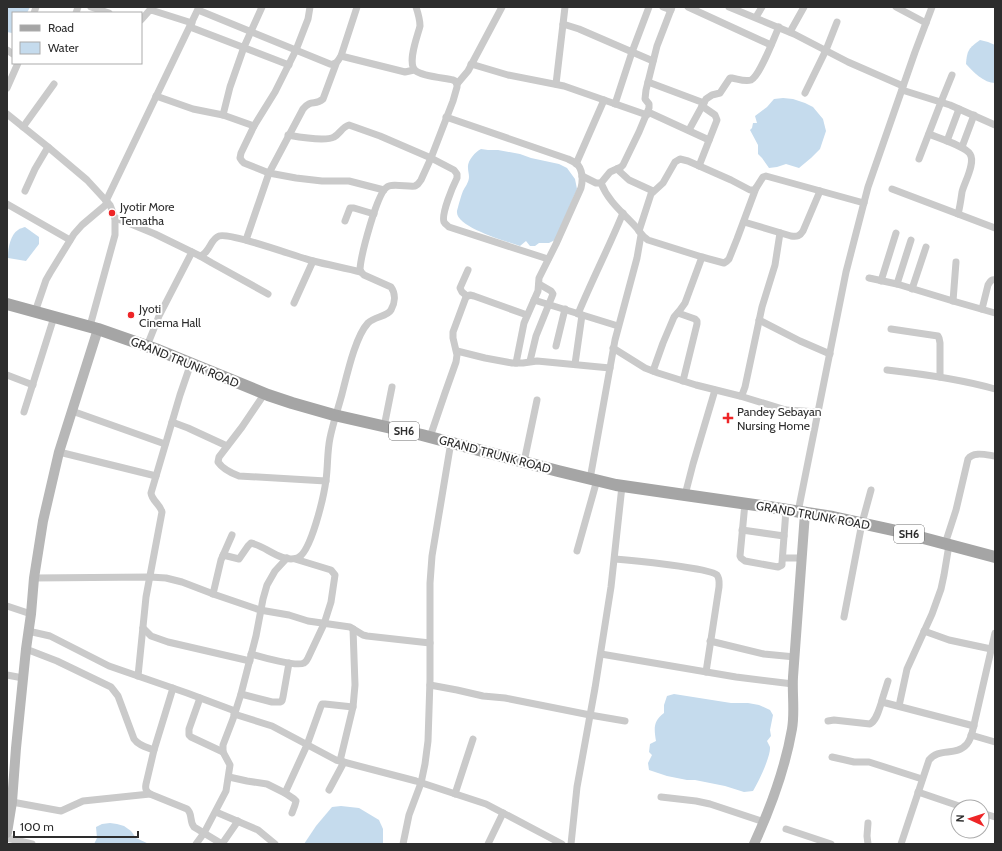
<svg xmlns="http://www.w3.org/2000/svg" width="1002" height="851" viewBox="0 0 1002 851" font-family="Cabin,sans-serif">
  <rect width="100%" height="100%" fill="#fff"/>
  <g fill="#c5dbed">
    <path d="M7,7H30L27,13H13V33H12L7,32Z"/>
    <path d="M980,40L988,42L995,45V83C984,83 973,72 966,64C967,50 969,48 980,40Z"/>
    <path d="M783,98L793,99L805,103L813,107L823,119L826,131L820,149L811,158L799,168L786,164L777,167L769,168L762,158L758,154V145L750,130L752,128L753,123H757L755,116L767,107L774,99Z"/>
    <path d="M481,149L488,150H498L520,154L531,158L559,164L567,168L575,179L577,189L555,240L549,243H539L535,246H530L526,241L520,246C508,242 456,227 457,212C457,210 462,193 463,191C465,187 469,182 469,177C469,174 468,171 468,168C467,161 475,152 481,149Z"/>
    <path d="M25,227L39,237V244L26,261L8,258C8,249 10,235 18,230C20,228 23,228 25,227Z"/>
    <path d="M674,694L731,703H748L759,705L770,710L773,715L770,730L771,736L767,741C768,743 769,745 770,747C771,756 758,783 753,791L744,792L725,786L695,780H687L667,776L649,770L648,763L652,755L649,752L650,744L656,741C654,729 653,721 664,713V705L667,696Z"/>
    <path d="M341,806L359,808L379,820L383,829V844H304L316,826L332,807Z"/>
    <path d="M110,823L117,824L124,826L131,831L136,838L149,844H94L97,838L96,827L102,824Z"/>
  </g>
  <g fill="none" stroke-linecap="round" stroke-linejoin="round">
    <g stroke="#cacaca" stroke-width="7">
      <path d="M91,7L109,13"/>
      <path d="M310,7L308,19L296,50L275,92L254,126L241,153L240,158L242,161L244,163L269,173L296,178L322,181H349L384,190"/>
      <path d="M663,7L671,10"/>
      <path d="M688,7L771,45"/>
      <path d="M729,7L794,34L848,62L903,86"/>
      <path d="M896,7L926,23"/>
      <path d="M198,10L330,64C336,65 338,61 341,56L357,7"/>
      <path d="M34,13L36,7"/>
      <path d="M76,13L78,7"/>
      <path d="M756,17L762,7"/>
      <path d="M141,20L149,11L151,10L192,23"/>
      <path d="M563,24L579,29L653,61"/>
      <path d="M190,27L289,65"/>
      <path d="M790,32L804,7"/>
      <path d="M7,50L13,54"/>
      <path d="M341,56L405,72L414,70"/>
      <path d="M471,64L508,75L564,86L647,115"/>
      <path d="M648,82L704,103"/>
      <path d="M457,84L468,71L502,7"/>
      <path d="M556,84L565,7"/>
      <path d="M7,88L18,63"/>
      <path d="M902,90L950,105L995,125"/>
      <path d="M805,93L826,50L837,22"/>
      <path d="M156,96L193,109L223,115L254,126"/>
      <path d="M615,104L632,52L649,7"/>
      <path d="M648,112L709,140"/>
      <path d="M7,114L48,147L87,180L110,205L115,218V235L90,326"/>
      <path d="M223,115L230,87L244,47L262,7"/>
      <path d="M446,117L568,159C570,160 574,162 576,163C583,169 583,180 581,188L556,244L539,278L538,291L524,323L516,363"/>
      <path d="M23,127L54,84"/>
      <path d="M689,130L706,99L712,95L720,93L730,78H732C738,79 745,82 751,80C760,76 774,37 779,27"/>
      <path d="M929,134C938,138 965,146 970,154C976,163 964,183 962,192C961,199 960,207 958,214"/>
      <path d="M288,135C299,137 325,142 334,137C340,134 342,127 349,125L380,136L431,158L454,170L457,174V178C453,186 441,214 444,222C445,224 447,225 449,227L548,259"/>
      <path d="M947,141L959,109"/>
      <path d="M962,147L974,115"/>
      <path d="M919,159L941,102L952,75"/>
      <path d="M576,164L604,100"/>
      <path d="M699,166L717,120L715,115L702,106"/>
      <path d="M617,169L629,180L653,191"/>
      <path d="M582,176L596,183H601L610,172L621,167L623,165L639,132L649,108V104L645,99L646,90L657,46L672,7"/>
      <path d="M601,183C608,201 622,212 635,226C641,232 640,235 648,240L702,257L724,263L727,261L729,259L737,239L756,188"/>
      <path d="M892,189L995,228"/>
      <path d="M25,191L35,169L48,147"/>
      <path d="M106,201L199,7"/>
      <path d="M7,204L70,240"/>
      <path d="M115,218L126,222L155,234L200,256C210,253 210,239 219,236C230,232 297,257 313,261C329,265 345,268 361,272"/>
      <path d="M345,221L350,208H354L374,214"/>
      <path d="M744,222L791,236C797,237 800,236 803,231L820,191"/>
      <path d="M639,231L651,194L663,183L675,162L680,159L688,161L731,180L750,190H754L756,188L763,177L766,176L864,203"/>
      <path d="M246,240L269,173L303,109C311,99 315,106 323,99L336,64"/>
      <path d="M200,256L212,263L268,294"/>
      <path d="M869,278L897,284L953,301L995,313"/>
      <path d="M881,281L896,233"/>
      <path d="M897,284L911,240"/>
      <path d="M912,289L926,247"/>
      <path d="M467,296L462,292L460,288L468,270"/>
      <path d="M534,300L618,326"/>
      <path d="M953,301L956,262"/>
      <path d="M294,303L313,261"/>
      <path d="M982,309L988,285C990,282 991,279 995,280"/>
      <path d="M35,312L46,280L50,273L74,234L82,225L108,203"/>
      <path d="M678,313L695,319L697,321V324L683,381"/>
      <path d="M578,314C592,280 609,247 623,213"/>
      <path d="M759,320L800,341L830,354"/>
      <path d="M891,329L938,336L939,338L940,343V377"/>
      <path d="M147,346L159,316L192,252"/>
      <path d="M556,346L565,309"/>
      <path d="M613,348L645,368L658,373L696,385L740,396L742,395L745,387L762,307L775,265L780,233"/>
      <path d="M457,351L485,358L512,363H523L537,361L610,368"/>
      <path d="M530,361L536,336L553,294L551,291L539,284"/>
      <path d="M575,364L582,315"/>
      <path d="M887,370C923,374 960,379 995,389"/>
      <path d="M653,371L663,343L674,317L680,310L685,303L702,257"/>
      <path d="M7,375L33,385"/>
      <path d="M265,393L242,427L219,457L218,462C222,468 231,473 239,476L326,481"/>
      <path d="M740,396L786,410L818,412"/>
      <path d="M72,411L165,444"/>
      <path d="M24,412L54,317"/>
      <path d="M172,422L188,428L227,446"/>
      <path d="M384,427L392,387"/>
      <path d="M430,437L445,393L456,362L457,355L453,338V332L466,297L470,295L474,296L527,315"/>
      <path d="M59,452L156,476"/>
      <path d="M524,462L537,400"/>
      <path d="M590,479L615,340L637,258L641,235"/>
      <path d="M685,495L693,464L715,390"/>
      <path d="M745,503L740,556L741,558L745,561L778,567L782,565V563L786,510"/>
      <path d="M798,512L846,272L868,187L915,52L932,7"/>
      <path d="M742,530L784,536"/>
      <path d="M945,544L956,510L968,459C973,451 987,455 995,456"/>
      <path d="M577,551L597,480"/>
      <path d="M223,555L239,559L248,546L251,543C266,546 281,563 297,558C311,554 324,495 326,480C328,466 327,452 330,438C333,423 338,409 342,394C347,375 355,337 368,323C375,316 387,317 391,310C395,303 396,294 391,287L364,275L361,272L360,269C361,255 377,193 387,187C392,183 408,187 415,186L418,184L421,180L431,158L453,101L457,87V84L455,81L453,80C444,78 422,76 416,71C406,64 418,35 420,26C420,19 418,13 416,7"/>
      <path d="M783,558H801"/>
      <path d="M615,559C629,560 710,568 717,575C720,579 719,583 719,587L706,672"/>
      <path d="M34,578L150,577L166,578L182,582L216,595L260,610L289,615L308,621L350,627L363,635L367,636L430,643"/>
      <path d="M213,594L221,560L232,535"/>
      <path d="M7,606L31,614"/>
      <path d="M844,617L862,523L871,490"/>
      <path d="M143,628L151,636L168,642L250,661"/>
      <path d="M28,631L50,636L109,666L187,693L235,711"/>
      <path d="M924,631L949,640L991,649"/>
      <path d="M710,641L764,654L795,657"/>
      <path d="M26,649L57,661L111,687L118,696L134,739C139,746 146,747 154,750"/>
      <path d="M251,654C261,657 297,667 304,663C306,662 307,660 308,658L324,624L331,602L335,575L331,570L295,559"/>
      <path d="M601,654L736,677L793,684"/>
      <path d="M7,675L23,678"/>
      <path d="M138,676L146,597L162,512C160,504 152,501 151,493L180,395L191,363"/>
      <path d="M888,681L882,700V702L974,726"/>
      <path d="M430,685L457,690L483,696L505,698L590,715L625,721"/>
      <path d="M173,688L154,750L146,784C145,789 146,791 150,794L187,809C193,814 189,821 194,827L222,844"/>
      <path d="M241,694L272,702H280L282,701L283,697L289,663"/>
      <path d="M200,698L189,729V735L191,737L223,752"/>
      <path d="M899,706L907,669L932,614L941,589L944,575L949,545"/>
      <path d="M234,714L272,726L336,760L416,781L486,804L562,844"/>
      <path d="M828,721L834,720L870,724C877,720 879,709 882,701"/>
      <path d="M971,735L995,742"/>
      <path d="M832,757L854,762H869L922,779"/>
      <path d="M340,761L353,707L355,685L353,629"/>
      <path d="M229,777L247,781L267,784L285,793L294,799L296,801L295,805L292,813"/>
      <path d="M329,790L344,762"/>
      <path d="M918,792L962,807"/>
      <path d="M285,793L307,745L321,706L322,704H325L353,707"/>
      <path d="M455,794L473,739"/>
      <path d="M661,797L696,801L710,804L764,822"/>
      <path d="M12,802L61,811L83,801L150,794"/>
      <path d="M216,812L258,830L275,844"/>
      <path d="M982,813L995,817"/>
      <path d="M868,823L867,836L868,844"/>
      <path d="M786,829L831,844"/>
      <path d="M7,838L32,844"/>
      <path d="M196,844L204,833L226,791L230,765L223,752V745L233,719L241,694L256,636L263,599L267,585L275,571L287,558"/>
      <path d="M222,844L238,821"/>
      <path d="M403,844L409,815L421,783L425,764L428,741L430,680V583L432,556L451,442"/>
      <path d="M488,844L503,813"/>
      <path d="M571,844L577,787L595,688L611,587L622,486"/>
      <path d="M901,844L929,760C939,747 956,757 967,744C970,740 972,734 973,729L995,633"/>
    </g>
    <g stroke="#b7b7b7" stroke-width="10">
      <path d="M7,833L12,802L16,748L26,649L31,614L34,578L43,521L59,452L98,329"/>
      <path d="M754,844C771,807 785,769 792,729C795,712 792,694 793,677C797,622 801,568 805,513"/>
    </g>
    <path stroke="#a5a5a5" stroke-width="12" d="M7,304L98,329L158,350L268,395L292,403L334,415L422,435L558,471L616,485L685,495L769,507L833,517L897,531L995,557"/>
  </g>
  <g fill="#ee2527" stroke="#fff" stroke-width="1.5">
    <circle cx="112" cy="213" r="4"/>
    <circle cx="131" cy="315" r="4"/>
    <path d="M726 412h4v4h4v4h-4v4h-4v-4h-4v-4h4z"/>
  </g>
  <g text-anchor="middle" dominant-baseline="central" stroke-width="4" stroke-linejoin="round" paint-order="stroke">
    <g fill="#fff" stroke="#6c6c6c" stroke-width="1">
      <rect x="389" y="422" width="30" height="18" rx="3"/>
      <rect x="894" y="525" width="30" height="18" rx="3"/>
    </g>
    <g font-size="11" font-weight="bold" fill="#2d2d2d">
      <text x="404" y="431">SH6</text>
      <text x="909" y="534">SH6</text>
    </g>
    <g font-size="12" fill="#2d2d2d" stroke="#fff" text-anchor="start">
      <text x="120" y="206">Jyotir More<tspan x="120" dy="14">Tematha</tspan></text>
      <text x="139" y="308">Jyoti<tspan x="139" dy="14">Cinema Hall</tspan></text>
      <text x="737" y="411">Pandey Sebayan<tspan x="737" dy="14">Nursing Home</tspan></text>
    </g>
    <g font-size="12" fill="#2d2d2d" stroke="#fff">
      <text transform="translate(185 362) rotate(22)">GRAND TRUNK ROAD</text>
      <text transform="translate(495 454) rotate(15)">GRAND TRUNK ROAD</text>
      <text transform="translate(813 515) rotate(10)">GRAND TRUNK ROAD</text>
    </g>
  </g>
  <rect width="1002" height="851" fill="none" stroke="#2d2d2d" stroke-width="16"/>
  <rect x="12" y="12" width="130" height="52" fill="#ffffff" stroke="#ababab"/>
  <rect x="20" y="25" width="20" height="6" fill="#a5a5a5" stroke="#ababab"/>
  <text x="48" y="32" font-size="12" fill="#2d2d2d">Road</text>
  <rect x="20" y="42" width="20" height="12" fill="#c5dbed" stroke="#ababab"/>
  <text x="48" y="52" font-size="12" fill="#2d2d2d">Water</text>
  <g transform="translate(970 819) rotate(273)"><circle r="19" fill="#ffffff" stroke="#ababab"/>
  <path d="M0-3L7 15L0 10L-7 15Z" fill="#ee2527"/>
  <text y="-6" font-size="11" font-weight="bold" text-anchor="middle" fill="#2d2d2d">N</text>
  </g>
  <path d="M14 831v6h124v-6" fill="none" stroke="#2d2d2d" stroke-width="2"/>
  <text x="20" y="831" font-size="12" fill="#2d2d2d" stroke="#ffffff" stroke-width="3" paint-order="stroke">100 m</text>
</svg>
